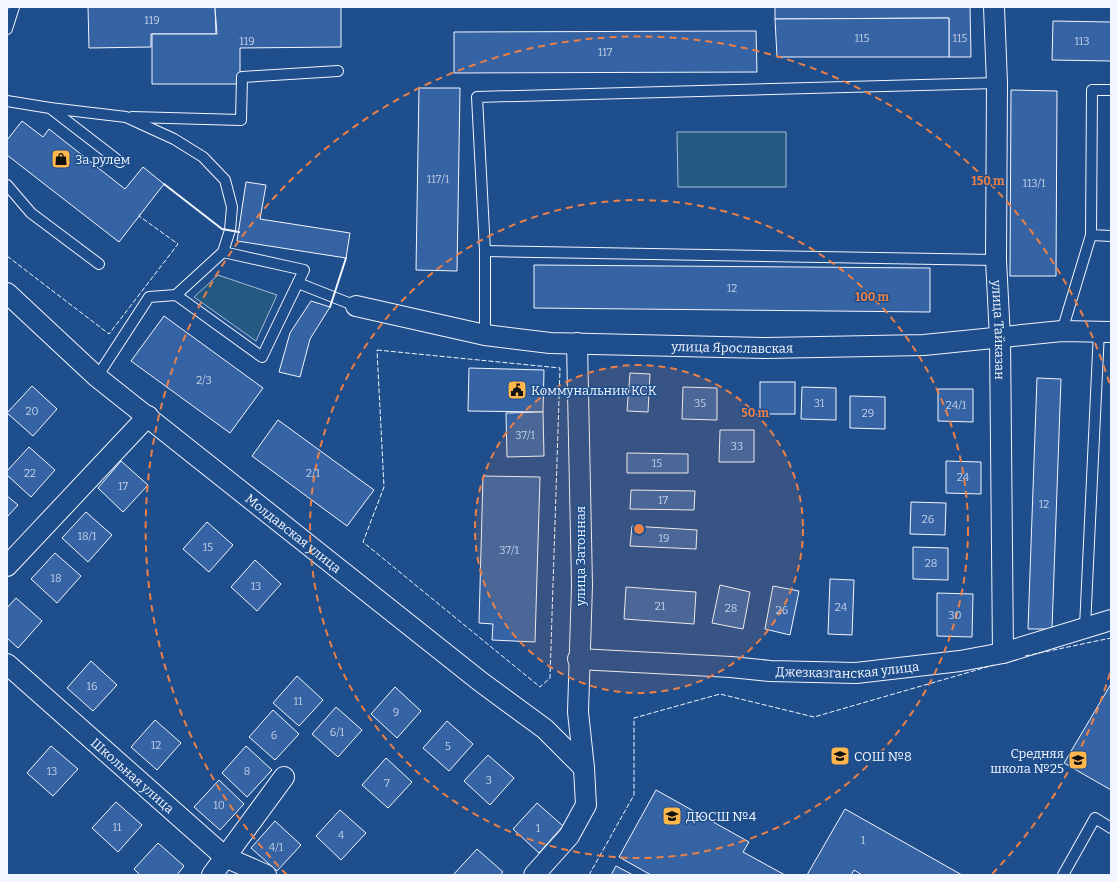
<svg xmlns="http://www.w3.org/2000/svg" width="1118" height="882" viewBox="0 0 1118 882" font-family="Bitter,serif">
  <rect width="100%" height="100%" fill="#1f4e8c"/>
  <g fill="#245a82" stroke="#a8bbd7">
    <path d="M677,132H786V187H678Z"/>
    <path d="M218,275L277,295L256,341L194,297Z"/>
  </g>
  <g fill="#3563a3" stroke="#f2f6ff">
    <path d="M88,7H215L216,34H151V47L89,48Z"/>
    <path d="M215,7H341V47L240,48V84H152V34H217Z"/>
    <path d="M775,7H970L971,57H949V18L775,19Z"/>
    <path d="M949,18V57H777L775,19Z"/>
    <path d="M1053,21L1111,22V61L1052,60Z"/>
    <path d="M756,31L757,72L454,73V32Z"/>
    <path d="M419,88H460L457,271L416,270Z"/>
    <path d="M1011,90L1057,91L1056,276H1010Z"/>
    <path d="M22,121L43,137L49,129L125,189L143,167L164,184L119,242L7,155V140Z"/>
    <path d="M246,182L266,185L260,219L350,233L346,258L237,241Z"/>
    <path d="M534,265L930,268V312L534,308Z"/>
    <path d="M311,301L330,307L310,339L300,377L279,372L290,333Z"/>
    <path d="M164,316L263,388L230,433L131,361Z"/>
    <path d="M469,368L544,370L543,412L468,411Z"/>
    <path d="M630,373L650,374L648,412L627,411Z"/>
    <path d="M1037,378L1061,379L1052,629H1028Z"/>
    <rect x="760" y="382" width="35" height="32"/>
    <path d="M32,386L57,409L33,436L7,413Z"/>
    <path d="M683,387L717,388V420L682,419Z"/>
    <path d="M802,387L836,388V420L801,419Z"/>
    <path d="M938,389H973V422L938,421Z"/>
    <path d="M850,396L885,397V429L850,428Z"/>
    <path d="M543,412L544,456L507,457L506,413Z"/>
    <path d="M278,420L374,490L347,526L252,456Z"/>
    <path d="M720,430H754V462H719Z"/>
    <path d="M29,447L55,470L31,497L7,475V471Z"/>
    <path d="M627,453L688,454V473H627Z"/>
    <path d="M121,461L148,485L123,512L98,488Z"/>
    <path d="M946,461L981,462V494L946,493Z"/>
    <path d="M483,476L540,477L535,642L492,640L493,624L479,623Z"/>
    <path d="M631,490L695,491L694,510L630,509Z"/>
    <path d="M7,496L18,505L7,517Z"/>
    <path d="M911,502L946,503L945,535L910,534Z"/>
    <path d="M86,512L112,535L88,562L62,538Z"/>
    <path d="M207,522L233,545L209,572L183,549Z"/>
    <path d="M632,526L697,530L696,549L630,546Z"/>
    <path d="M913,547L948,548V580L913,579Z"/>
    <path d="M55,553L81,576L57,603L31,579Z"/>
    <path d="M255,560L281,584L257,611L231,587Z"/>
    <path d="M830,579L854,580L852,635L828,634Z"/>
    <path d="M720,585L750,592L743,629L712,623Z"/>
    <path d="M773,586L799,591L790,635L765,629Z"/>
    <path d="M626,587L696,592L694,624L624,619Z"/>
    <path d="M937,593L973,594L972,637L937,636Z"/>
    <path d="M16,598L42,621L18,648L7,638V608Z"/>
    <path d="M91,661L117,685L93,711L67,688Z"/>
    <path d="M297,676L323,700L299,726L273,703Z"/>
    <path d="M1111,684V790L1064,763Z"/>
    <path d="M395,687L421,711L397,738L371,714Z"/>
    <path d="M336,707L362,730L338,757L312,734Z"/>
    <path d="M273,710L299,734L275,760L249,737Z"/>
    <path d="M155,720L181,743L157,770L131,747Z"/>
    <path d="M447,721L473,744L449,771L423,748Z"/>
    <path d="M51,746L78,769L53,796L27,773Z"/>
    <path d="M246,746L272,770L247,797L222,773Z"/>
    <path d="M488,755L514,778L490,805L464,781Z"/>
    <path d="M386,758L412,782L388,808L362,785Z"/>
    <path d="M219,780L244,804L220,830L194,807Z"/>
    <path d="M656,790L749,842L743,852L785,875H651L619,857Z"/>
    <path d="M116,802L142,825L118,852L92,828Z"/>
    <path d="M537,803L563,826L539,853L513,829Z"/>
    <path d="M845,809L962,875H862L854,870L851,875H807Z"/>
    <path d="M340,810L366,833L341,860L316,836Z"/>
    <path d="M275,821L301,845L277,871L251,848Z"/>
    <path d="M158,843L184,866L177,875H140L134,869Z"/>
    <path d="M477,849L503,872L500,875H453Z"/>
    <path d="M616,866L633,875H611Z"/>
  </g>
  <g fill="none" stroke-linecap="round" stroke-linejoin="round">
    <g stroke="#f2f6ff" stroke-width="12">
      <g id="lane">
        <path d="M7,29L14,7"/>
        <path d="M1111,90H1092L1091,235L1111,236"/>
        <path d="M7,101L50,108L120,162"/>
        <path d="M50,108L126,117L174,139L203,157L225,180L232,207L230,230L223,252L176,295L262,357L304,270L223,252"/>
        <path d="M132,117L241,120L242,77L338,71"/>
        <path d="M7,185L31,213L99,264"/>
        <path d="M485,251L996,260"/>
        <path d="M298,283L356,306"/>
        <path d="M1062,331L1091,235"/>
        <path d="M485,335V251L477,97L997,83"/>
        <path d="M97,377L149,297L176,295"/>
        <path d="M1085,627L1099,331"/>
        <path d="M1063,875L1095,818L1111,828"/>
      </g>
    </g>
    <g stroke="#f2f6ff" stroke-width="22">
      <g id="street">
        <path id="s1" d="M994,7L997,83L996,260L1000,338L1003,653"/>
        <path id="s2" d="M7,293L97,377L481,682L545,729L584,768"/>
        <path id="s3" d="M356,306L485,335L550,343L766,348L924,345L1062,331L1111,332"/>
        <path d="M7,566L148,416"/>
        <path id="s4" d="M578,659L731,667L770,671L856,673L960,661L1003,653L1111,620"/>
        <path id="s5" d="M7,664L225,857L266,875"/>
        <path d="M212,875L284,777"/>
        <path d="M534,875L569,836L586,805L584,768L578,712L582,585L577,343"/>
      </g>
    </g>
    <use href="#lane" stroke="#1f4e8c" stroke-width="10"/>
    <use href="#street" stroke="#1f4e8c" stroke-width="20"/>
    <g stroke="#f2f6ff" stroke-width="1" stroke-dasharray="5 2" stroke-linecap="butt">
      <path d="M7,256L109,334L178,244L139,216L140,214"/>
      <path d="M377,350L560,368L550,678L540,687L363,542L384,487Z"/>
      <path d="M1025,656L1111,638"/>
      <path d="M589,875L634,795V718L720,694L814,717L994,665"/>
    </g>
    <g stroke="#f2f6ff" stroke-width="2">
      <path d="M164,184L222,229L239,232"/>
      <path d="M330,307L346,258"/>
    </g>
  </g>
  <circle cx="639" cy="529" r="164" fill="#ea8049" fill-opacity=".12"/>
  <g fill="none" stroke="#ea8049" stroke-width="2" stroke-dasharray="7 5">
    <circle cx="639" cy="529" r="164"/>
    <circle cx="639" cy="529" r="329"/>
    <path d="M1110 673A493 493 0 0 1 991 875M287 875A493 493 0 1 1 1110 385"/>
  </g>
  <defs>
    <g id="shop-square" transform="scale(1)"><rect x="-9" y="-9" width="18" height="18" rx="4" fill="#ffb74d" stroke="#1f4e8c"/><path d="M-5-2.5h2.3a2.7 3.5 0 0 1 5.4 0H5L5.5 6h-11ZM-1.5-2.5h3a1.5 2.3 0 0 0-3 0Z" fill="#111"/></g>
    <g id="civic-square" transform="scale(1)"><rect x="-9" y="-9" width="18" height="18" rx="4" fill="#ffb74d" stroke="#1f4e8c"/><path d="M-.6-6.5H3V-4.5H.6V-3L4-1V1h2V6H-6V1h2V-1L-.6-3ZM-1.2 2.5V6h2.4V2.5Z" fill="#111"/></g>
    <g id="school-square" transform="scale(1)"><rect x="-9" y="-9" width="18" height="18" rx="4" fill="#ffb74d" stroke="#1f4e8c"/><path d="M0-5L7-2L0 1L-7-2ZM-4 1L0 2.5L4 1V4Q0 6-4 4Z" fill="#111"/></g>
  </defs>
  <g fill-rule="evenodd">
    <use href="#shop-square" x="61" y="159"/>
    <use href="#civic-square" x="517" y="390"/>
    <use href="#school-square" x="840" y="756"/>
    <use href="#school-square" x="1078" y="760"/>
    <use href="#school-square" x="672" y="816"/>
  </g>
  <g text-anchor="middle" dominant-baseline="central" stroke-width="3" stroke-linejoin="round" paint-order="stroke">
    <g font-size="11" fill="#c3d1e8">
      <text x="152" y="20">119</text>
      <text x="862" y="38">115</text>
      <text x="960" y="38">115</text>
      <text x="247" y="41">119</text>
      <text x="1082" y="41">113</text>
      <text x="605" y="52">117</text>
      <text x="438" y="179">117/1</text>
      <text x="1034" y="183">113/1</text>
      <text x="732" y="288">12</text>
      <text x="204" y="380">2/3</text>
      <text x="700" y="403">35</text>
      <text x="819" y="403">31</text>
      <text x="956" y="405">24/1</text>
      <text x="32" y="411">20</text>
      <text x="868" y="413">29</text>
      <text x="525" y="435">37/1</text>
      <text x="737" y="446">33</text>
      <text x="657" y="463">15</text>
      <text x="30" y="473">22</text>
      <text x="313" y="473">2/1</text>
      <text x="963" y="477">24</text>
      <text x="123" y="486">17</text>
      <text x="663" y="500">17</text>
      <text x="1044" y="504">12</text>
      <text x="928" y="519">26</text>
      <text x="87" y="536">18/1</text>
      <text x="664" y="538">19</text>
      <text x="208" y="547">15</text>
      <text x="509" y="550">37/1</text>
      <text x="931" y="563">28</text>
      <text x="56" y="578">18</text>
      <text x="256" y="586">13</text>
      <text x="660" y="606">21</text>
      <text x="841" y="607">24</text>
      <text x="731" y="608">28</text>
      <text x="782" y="610">26</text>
      <text x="955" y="615">30</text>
      <text x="92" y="686">16</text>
      <text x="298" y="701">11</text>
      <text x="396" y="712">9</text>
      <text x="337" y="732">6/1</text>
      <text x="274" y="735">6</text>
      <text x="156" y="745">12</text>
      <text x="448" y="746">5</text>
      <text x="52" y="771">13</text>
      <text x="247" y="771">8</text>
      <text x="489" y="780">3</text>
      <text x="387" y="783">7</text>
      <text x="219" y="805">10</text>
      <text x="117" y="827">11</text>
      <text x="538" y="828">1</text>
      <text x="341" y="835">4</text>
      <text x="863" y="840">1</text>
      <text x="276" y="847">4/1</text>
    </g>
    <g font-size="13" fill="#f2f6ff" stroke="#1f4e8c" text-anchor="start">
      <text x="75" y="159">За рулем</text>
      <text x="531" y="390">Коммунальник КСК</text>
      <text x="1064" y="753" text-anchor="end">Средняя<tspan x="1064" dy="15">школа №25</tspan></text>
      <text x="854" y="756">СОШ №8</text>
      <text x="686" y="816">ДЮСШ №4</text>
    </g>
    <g font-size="13" fill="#f2f6ff" stroke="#1f4e8c">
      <text stroke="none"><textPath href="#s1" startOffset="323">улица Тайказан</textPath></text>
      <text stroke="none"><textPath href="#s3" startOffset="380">улица Ярославская</textPath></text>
      <text stroke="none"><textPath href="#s2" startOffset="374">Молдавская улица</textPath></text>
      <text transform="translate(580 556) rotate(-90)">улица Затонная</text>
      <text stroke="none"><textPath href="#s4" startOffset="270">Джезказганская улица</textPath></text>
      <text stroke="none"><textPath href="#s5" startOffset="168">Школьная улица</textPath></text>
    </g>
  </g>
  <circle cx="639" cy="529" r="6" fill="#ea8049" stroke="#1f4e8c" stroke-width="2"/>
  <g font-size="12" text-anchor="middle" font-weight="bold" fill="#ea8049" stroke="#1f4e8c" stroke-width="3" stroke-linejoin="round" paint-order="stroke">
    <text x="988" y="185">150 m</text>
    <text x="872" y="301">100 m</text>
    <text x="755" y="417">50 m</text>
  </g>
  <rect width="1118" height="882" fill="none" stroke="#f2f6ff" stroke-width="16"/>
</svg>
